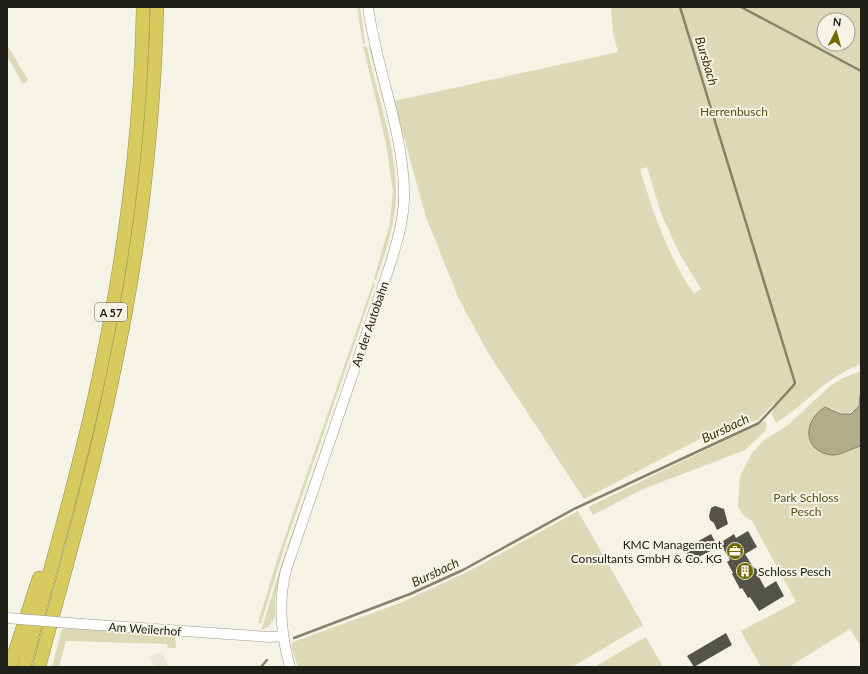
<svg xmlns="http://www.w3.org/2000/svg" width="868" height="674" viewBox="0 0 868 674" font-family="Lato,sans-serif">
  <rect width="100%" height="100%" fill="#f4f3e6"/>
  <path fill="#e9e7d3" d="M162,652L168,665L155,667L150,657Z"/>
  <g fill="#dcd9b7" fill-rule="evenodd">
    <path d="M357,7H360L365,42L363,45Z"/>
    <path d="M611,7H861V364C824,378 808,403 776,423L772,415L775,402L758,420L721,428L584,499L487,351L458,297L426,217L394,101L618,52L613,33ZM824,20H848V44H824ZM647,167L661,213L679,253L701,289L694,294C668,256 653,213 640,169Z"/>
    <path d="M7,45L28,80L23,84L7,56Z"/>
    <path d="M363,46L367,47C376,92 396,145 396,191C396,222 386,251 376,280L374,279L390,223L393,191L386,143Z"/>
    <path d="M369,46H371C382,93 399,141 400,190C401,221 390,251 381,280L380,279C389,251 398,223 399,193C400,148 379,90 369,46Z"/>
    <path d="M373,283L375,284L285,545L261,623H258L278,557Z"/>
    <path d="M379,284L288,549L287,548Z"/>
    <path d="M861,371C861,384 863,400 855,411L844,414L831,408C814,416 809,418 809,437L843,452L861,446V646L850,629L789,667H761L741,631L796,602L752,521L744,516L738,507L740,476L752,453L764,440L788,425L830,386L843,378Z"/>
    <path d="M766,421V430L745,450L641,490L593,515L588,507Z"/>
    <path d="M578,511L643,625L572,667H298L291,646L293,642L400,603L471,570Z"/>
    <path d="M285,553L287,554L275,597V617L270,625L261,631Z"/>
    <path d="M73,627L175,635L176,648H168L167,644L66,641L59,667H52L62,629H72Z"/>
    <path d="M646,637L663,667H594Z"/>
  </g>
  <path fill="#b0ad8b" stroke="#858369" d="M861,389V446C852,448 840,456 831,455C802,451 803,420 825,407L841,414H851L859,406Z"/>
  <g fill="none" stroke-linecap="round" stroke-linejoin="round">
    <g stroke="#858369" stroke-width="2.5">
      <path d="M741,7L861,71"/>
      <path d="M294,638L410,594L463,570L574,509L759,423L793,386L795,383L680,7"/>
      <path d="M261,667L267,660"/>
    </g>
  </g>
  <g fill="#545349">
    <path d="M715,506L724,509L728,524L717,530L714,523L710,520L709,516L711,508Z"/>
    <path d="M748,531L757,547L745,554L753,567L758,570V575L765,588L776,581L784,596L759,611L750,597L748,598L742,588L740,589L732,574L733,573L727,562L730,560L720,543L734,534L736,538Z"/>
    <path d="M711,534L718,547L691,561L684,549Z"/>
    <path d="M726,633L732,645L694,667L687,656Z"/>
  </g>
  <g fill="none" stroke-linecap="round" stroke-linejoin="round">
    <g stroke="#9a998d" stroke-width="11">
      <g id="secondary">
        <path d="M82,624L270,637L283,636"/>
        <path d="M290,667C281,635 278,602 286,570L391,262C398,239 405,215 404,190C403,131 376,67 368,7"/>
      </g>
    </g>
    <g stroke="#978e47" stroke-width="14">
      <g id="highway">
        <path d="M10,667L39,578"/>
        <path d="M24,667C50,569 79,472 100,372C125,253 141,129 143,7"/>
        <path d="M39,667C65,570 93,474 113,376C139,255 154,131 157,7"/>
      </g>
    </g>
    <use href="#secondary" stroke="#fff" stroke-width="10"/>
    <use href="#highway" stroke="#d7ca5f" stroke-width="13"/>
    <g stroke="#9a998d" stroke-width="11" stroke-linecap="butt">
      <path id="secondary-bridge" d="M7,618L82,624"/>
    </g>
    <use href="#secondary-bridge" stroke="#fff" stroke-width="10"/>
  </g>
  <defs>
    <g id="office-disc" transform="scale(0.9)"><circle r="9.5" fill="#746900" stroke="#f4f3e6"/><path d="M-6-3h4V-5.5h4V-3h4V5H-6ZM-1-4.5V-3h2v-1.5ZM-6 0V1H6V0Z" fill="#fff"/></g>
    <g id="building-disc" transform="scale(0.9)"><circle r="9.5" fill="#746900" stroke="#f4f3e6"/><path d="M-4-6H4V6H1V3H-1V6H-4ZM-2.5-4.3h1.7v1.8h-1.7ZM.8-4.3h1.7v1.8H.8ZM-2.5-1h1.7V.8h-1.7ZM.8-1h1.7V.8H.8Z" fill="#fff"/></g>
  </defs>
  <g fill-rule="evenodd">
    <use href="#office-disc" x="735" y="551"/>
    <use href="#building-disc" x="745" y="571"/>
  </g>
  <g text-anchor="middle" dominant-baseline="central" stroke-width="4" stroke-linejoin="round" paint-order="stroke">
    <rect fill="#f4f3e6" stroke="#605f58" stroke-width="1" x="95" y="303" width="32" height="18" rx="3"/>
    <g font-size="11" font-weight="bold" fill="#20201b">
      <text x="111" y="312">A 57</text>
    </g>
    <g font-size="12" fill="#585117" stroke="#f4f3e6">
      <text x="734" y="111">Herrenbusch</text>
      <text x="806" y="497">Park Schloss<tspan x="806" dy="14">Pesch</tspan></text>
    </g>
    <g font-size="12" fill="#20201b" stroke="#f4f3e6">
      <text transform="translate(370 324) rotate(-71)">An der Autobahn</text>
      <text transform="translate(145 629) rotate(4)">Am Weilerhof</text>
    </g>
    <g font-size="12" fill="#20201b" stroke="#f4f3e6" text-anchor="end">
      <text x="722" y="544">KMC Management<tspan x="722" dy="14">Consultants GmbH &amp; Co. KG</tspan></text>
      <text x="758" y="571" text-anchor="start">Schloss Pesch</text>
    </g>
    <g font-size="13" font-style="italic" fill="#3c360a" stroke="#f4f3e6">
      <text transform="translate(707 61) rotate(73)">Bursbach</text>
      <text transform="translate(725 428) rotate(-25)">Bursbach</text>
      <text transform="translate(435 572) rotate(-25)">Bursbach</text>
    </g>
  </g>
  <rect width="868" height="674" fill="none" stroke="#20201b" stroke-width="16"/>
  <g transform="translate(836 32) rotate(6)"><circle r="19" fill="#f4f3e6" stroke="#9f9f95"/>
  <path d="M0-3L7 15L0 10L-7 15Z" fill="#746900"/>
  <text y="-6" font-size="11" font-weight="bold" text-anchor="middle" fill="#20201b">N</text>
  </g>
</svg>
